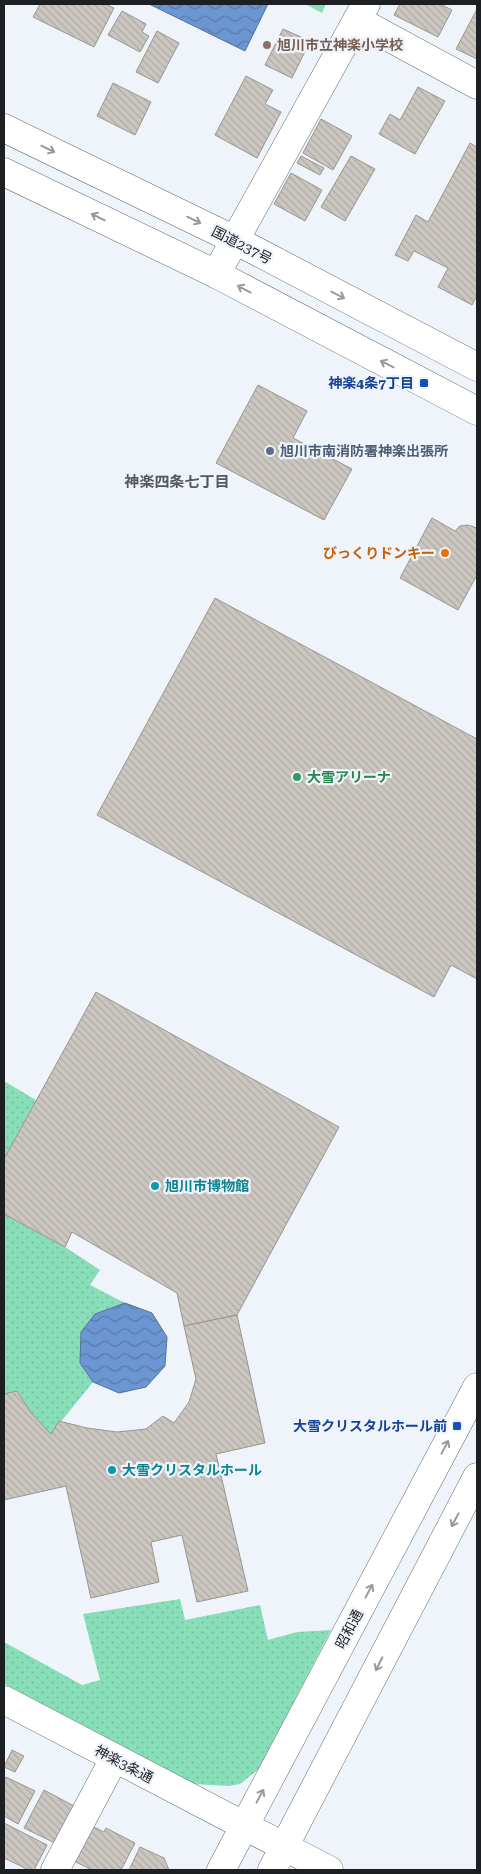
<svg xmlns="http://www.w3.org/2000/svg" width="481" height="1874" viewBox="0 0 481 1874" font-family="'Roboto Serif','Noto Sans JP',serif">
  <defs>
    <pattern id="grass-dots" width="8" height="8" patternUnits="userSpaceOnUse" patternTransform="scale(1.25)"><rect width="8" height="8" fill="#88deb8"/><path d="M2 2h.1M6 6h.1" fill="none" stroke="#75be9e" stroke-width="1.8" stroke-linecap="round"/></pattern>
    <pattern id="water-waves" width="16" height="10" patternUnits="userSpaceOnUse" patternTransform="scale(1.25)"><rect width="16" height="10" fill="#6c96d2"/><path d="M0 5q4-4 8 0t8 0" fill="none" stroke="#587aaa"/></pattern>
    <pattern id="building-back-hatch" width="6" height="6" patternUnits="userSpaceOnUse" patternTransform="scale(1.25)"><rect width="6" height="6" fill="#cbc6c0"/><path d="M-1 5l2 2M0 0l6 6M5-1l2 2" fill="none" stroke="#aeaaa5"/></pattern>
  </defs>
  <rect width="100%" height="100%" fill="#eff4fb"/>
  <g fill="url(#grass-dots)">
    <path d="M4,1081L36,1100L4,1159Z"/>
    <path d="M4,1214L65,1247L100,1270L90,1285L125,1303L95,1314L80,1363L93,1382L51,1434L32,1414L17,1391L4,1394Z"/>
    <path d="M180,1599L185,1620L260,1605L268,1640L297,1632L331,1630L259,1769L240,1784L229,1786L193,1784L4,1684V1642L82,1685L100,1680L83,1614Z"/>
  </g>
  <path fill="#88deb8" d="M305,4H326L322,13Z"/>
  <g fill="url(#water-waves)" stroke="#55729d">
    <path d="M149,4H268L245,51Z"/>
    <path d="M125,1303L152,1313L167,1337L165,1366L146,1387L119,1393L93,1382L80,1363L81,1332L95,1314Z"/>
  </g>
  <g fill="url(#building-back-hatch)" stroke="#9a958f">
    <path d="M40,4H105L114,8L94,47L33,17Z"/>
    <path d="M400,4H440L452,10L438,37L394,15Z"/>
    <path d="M477,9V59L456,49Z"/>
    <path d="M122,11L146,24L142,32L149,36L140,52L108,35Z"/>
    <path d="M283,29L310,41L292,78L265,65Z"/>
    <path d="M157,31L179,43L158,83L136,72Z"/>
    <path d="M246,76L273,90L265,104L281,112L257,158L215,135Z"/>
    <path d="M113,83L151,102L135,135L97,116Z"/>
    <path d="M418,87L445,101L415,154L379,134L390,114L400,120Z"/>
    <path d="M321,119L352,136L333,170L303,153Z"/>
    <path d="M470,143L477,147V295L472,305L438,287L448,268L414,251L408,261L395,255L416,215L428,222Z"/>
    <path d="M301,156L324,168L320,175L297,163Z"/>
    <path d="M351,156L375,169L345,221L321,207Z"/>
    <path d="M291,173L322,190L305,221L274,204Z"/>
    <path d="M258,385L307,411L293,438L352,469L324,520L216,463Z"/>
    <path d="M432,518L455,531L460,526L468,525L477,528V575L458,610L400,578Z"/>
    <path d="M215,598L477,739V979L451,965L434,997L97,815Z"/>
    <path d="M96,992L339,1127L237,1315L184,1326L177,1293L72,1232L65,1247L4,1214V1159Z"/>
    <path d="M237,1315L265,1443L216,1454L248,1591L197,1602L182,1535L151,1542L159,1582L91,1598L66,1486L4,1500V1394L17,1391L32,1414L51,1434L59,1421L87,1428L117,1432L146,1429L163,1416L174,1423L189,1402L196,1379L184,1326Z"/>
    <path d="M12,1750L24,1756L15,1772L4,1767Z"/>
    <path d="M6,1777L35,1791L18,1824L4,1816V1782Z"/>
    <path d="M44,1790L74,1806L55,1843L24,1828Z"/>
    <path d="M4,1823L47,1845L34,1870H29L4,1858Z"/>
    <path d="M92,1826L104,1832L106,1828L135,1843L121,1870H92L74,1861Z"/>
    <path d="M140,1847L164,1858L169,1870H129Z"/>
  </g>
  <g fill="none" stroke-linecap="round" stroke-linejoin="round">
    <g stroke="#6a6e73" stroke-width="29">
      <g id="minor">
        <path d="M357,20L477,85"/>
        <path d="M216,274L366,4"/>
        <path d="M4,1700L329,1870"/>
        <path d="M55,1870L114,1759"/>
        <path d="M221,1870L477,1387"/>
        <path d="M272,1870L477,1477"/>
      </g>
    </g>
    <g stroke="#6a6e73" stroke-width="29">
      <g id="highway">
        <path d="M4,128L235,240L477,367"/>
        <path d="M4,172L216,274L477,411"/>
      </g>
    </g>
    <use href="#minor" stroke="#fff" stroke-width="28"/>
    <use href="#highway" stroke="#fff" stroke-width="28"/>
  </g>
  <defs><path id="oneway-shaft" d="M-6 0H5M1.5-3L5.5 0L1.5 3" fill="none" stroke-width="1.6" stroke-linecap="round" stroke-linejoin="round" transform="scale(1.25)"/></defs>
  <g stroke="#9a9a9c">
    <use href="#oneway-shaft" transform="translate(48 149) rotate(26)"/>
    <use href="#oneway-shaft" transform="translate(98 217) rotate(-154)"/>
    <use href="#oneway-shaft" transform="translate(194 220) rotate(26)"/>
    <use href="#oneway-shaft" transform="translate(244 289) rotate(-152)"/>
    <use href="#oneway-shaft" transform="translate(338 295) rotate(27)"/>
    <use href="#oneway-shaft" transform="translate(387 364) rotate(-153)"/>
    <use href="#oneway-shaft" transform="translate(445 1447) rotate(-62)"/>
    <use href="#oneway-shaft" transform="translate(455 1520) rotate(118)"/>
    <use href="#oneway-shaft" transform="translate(369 1591) rotate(-62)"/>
    <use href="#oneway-shaft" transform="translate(379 1664) rotate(117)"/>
    <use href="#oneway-shaft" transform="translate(260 1796) rotate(-62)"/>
  </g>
  <circle fill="#8d6e63" stroke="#eff4fb" stroke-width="2" cx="267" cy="45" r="5"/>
  <g fill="#1a4fb4" stroke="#eff4fb" stroke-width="2">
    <rect x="419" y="378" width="10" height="10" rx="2.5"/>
    <rect x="452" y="1421" width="10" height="10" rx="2.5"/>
  </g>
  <circle fill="#5c6f8a" stroke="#eff4fb" stroke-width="2" cx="270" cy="451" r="5"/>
  <circle fill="#e8710a" stroke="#eff4fb" stroke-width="2" cx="445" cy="553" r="5"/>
  <circle fill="#2e9e5b" stroke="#eff4fb" stroke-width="2" cx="297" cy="777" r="5"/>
  <g fill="#0f9aa8" stroke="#eff4fb" stroke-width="2">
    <circle cx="155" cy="1186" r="5"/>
    <circle cx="112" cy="1470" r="5"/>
  </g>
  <g text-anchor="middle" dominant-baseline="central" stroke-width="4.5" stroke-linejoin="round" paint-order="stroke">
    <g font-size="14" font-weight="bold" fill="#785e54" stroke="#eff4fb" text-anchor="start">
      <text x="277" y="45">旭川市立神楽小学校</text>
    </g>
    <g font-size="14" fill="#1e1f22" stroke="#eff4fb">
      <text transform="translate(242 245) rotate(27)">国道237号</text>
      <text transform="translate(349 1629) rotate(-62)">昭和通</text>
      <text transform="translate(124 1764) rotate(28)">神楽3条通</text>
    </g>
    <g font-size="14" font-weight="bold" fill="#164399" stroke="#eff4fb" text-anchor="end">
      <text x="414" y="383">神楽4条7丁目</text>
      <text x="447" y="1426">大雪クリスタルホール前</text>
    </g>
    <g font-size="14" font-weight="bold" fill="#4e5e75" stroke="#eff4fb" text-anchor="start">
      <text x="280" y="451">旭川市南消防署神楽出張所</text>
    </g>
    <g font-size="14" font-weight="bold" fill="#c56008" stroke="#eff4fb" text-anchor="end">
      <text x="435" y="553">びっくりドンキー</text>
    </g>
    <g font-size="14" font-weight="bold" fill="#27864d" stroke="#eff4fb" text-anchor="start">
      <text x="307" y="777">大雪アリーナ</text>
    </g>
    <g font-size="14" font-weight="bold" fill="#0d838f" stroke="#eff4fb" text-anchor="start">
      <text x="165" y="1186">旭川市博物館</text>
      <text x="122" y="1470">大雪クリスタルホール</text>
    </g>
    <g font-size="15" font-weight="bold" fill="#54585e" stroke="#eff4fb">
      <text x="177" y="482">神楽四条七丁目</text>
    </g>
  </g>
  <rect width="481" height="1874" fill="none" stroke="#1e1f22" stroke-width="10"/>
</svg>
